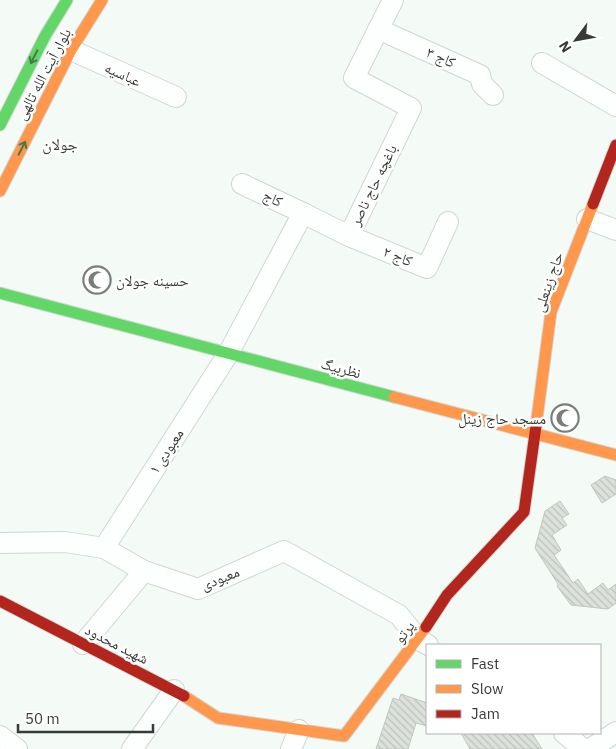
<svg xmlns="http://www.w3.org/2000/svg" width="616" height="749" viewBox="0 0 616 749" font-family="'IBM Plex Sans','Noto Naskh Arabic',sans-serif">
  <defs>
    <pattern id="building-back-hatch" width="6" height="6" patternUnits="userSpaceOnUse" patternTransform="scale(1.25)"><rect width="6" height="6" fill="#dde1dc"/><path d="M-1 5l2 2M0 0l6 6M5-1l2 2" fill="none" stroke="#bec2bd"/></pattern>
  </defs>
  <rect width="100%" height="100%" fill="#f4faf5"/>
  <g fill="url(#building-back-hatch)" stroke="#c2c6c1">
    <path d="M605,476L616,480V494L602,503L591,485Z"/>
    <path d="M560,501L569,514L562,518L567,525L552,535L561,550L554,555L573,583L578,579L588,594L603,583L608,590L616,584V603L608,609L571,605L557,586L558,584L535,548L545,511Z"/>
    <path d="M401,694L427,703V726L416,723L408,749H376L393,698L399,700Z"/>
    <path d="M461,733H532L542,749H470Z"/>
  </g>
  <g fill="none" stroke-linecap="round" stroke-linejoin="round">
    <g stroke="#d1d6d2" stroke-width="22">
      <g id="street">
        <path d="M378,29L480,75L482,84L493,95"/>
        <path d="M71,50L176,97"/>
        <path d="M542,63L616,106"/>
        <path d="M242,184L303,213"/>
        <path d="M587,219L616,230"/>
        <path d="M349,236L427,268L448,222"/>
        <path d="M0,543L65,542L104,548L144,571L198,589L284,551L399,615L418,639L428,645"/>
        <path d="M104,548L228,354L303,213L349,236L411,108L354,78L393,0"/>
        <path d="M83,644L144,571"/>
        <path d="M564,733L583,749"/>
        <path d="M0,736L17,749"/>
        <path d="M132,749L174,690"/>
        <path d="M291,749L299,730"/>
        <path d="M590,749L616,732"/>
      </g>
    </g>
    <g stroke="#d1d6d2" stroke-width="13">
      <g id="fast">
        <path d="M0,125L45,36L67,0"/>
        <path d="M0,293L394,397"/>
      </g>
    </g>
    <g stroke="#d1d6d2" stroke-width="13">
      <g id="slow">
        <path d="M0,191L71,50L102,0"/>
        <path d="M394,397L616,455"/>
        <path d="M536,426L551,312L593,204"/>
        <path d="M184,696L218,718L344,736L426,627"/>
      </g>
    </g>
    <g stroke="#d1d6d2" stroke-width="13">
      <g id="jam">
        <path d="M593,204L616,145"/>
        <path d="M0,601L184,696"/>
        <path d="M426,627L447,595L524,512L536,426"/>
      </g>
    </g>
    <use href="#street" stroke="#fdfefe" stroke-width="20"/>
    <use href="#fast" stroke="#63d668" stroke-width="11"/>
    <use href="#slow" stroke="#ff974d" stroke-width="11"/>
    <use href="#jam" stroke="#b3261e" stroke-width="11"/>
  </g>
  <defs><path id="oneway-shaft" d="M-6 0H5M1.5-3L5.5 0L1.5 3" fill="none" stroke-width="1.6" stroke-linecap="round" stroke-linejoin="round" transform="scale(1.25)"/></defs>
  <g stroke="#49794b">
    <use href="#oneway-shaft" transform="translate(34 57) rotate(117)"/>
    <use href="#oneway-shaft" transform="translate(22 148) rotate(-63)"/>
  </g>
  <defs>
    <g id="mosque-ring" transform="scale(1.4375)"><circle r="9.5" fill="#fff" stroke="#797e7a" stroke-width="1.5"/><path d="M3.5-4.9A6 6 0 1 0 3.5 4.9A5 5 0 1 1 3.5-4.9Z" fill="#797e7a"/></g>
  </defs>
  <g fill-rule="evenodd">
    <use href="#mosque-ring" x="97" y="280"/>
    <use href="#mosque-ring" x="565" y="418"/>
  </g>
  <g text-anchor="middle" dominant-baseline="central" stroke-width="5" stroke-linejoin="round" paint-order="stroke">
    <g font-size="15" fill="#373b37" stroke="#fff">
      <text transform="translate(441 57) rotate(24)">کاج ۳</text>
      <text transform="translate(43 74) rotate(-62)">بلوار آیت الله تالهی</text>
      <text transform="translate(123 74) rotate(24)">عباسیه</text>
      <text transform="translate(373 185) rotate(-64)">باغچه حاج ناصر</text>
      <text transform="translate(273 198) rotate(26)">کاج</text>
      <text transform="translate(398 256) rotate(22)">کاج ۲</text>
      <text transform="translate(548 282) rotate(-71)">حاج زینعلی</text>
      <text transform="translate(341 368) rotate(15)">نظربیگ</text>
      <text transform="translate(166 451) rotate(-57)">معبودی ۱</text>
      <text transform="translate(220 578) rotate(-22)">معبودی</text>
      <text transform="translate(404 632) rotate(-54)">پرتو</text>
      <text transform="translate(117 644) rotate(27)">شهید محدود</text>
    </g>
    <g font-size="15" fill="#373b37" stroke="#fff" text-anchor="start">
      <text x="116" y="280">حسینه جولان</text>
      <text x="546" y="418" text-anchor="end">مسجد حاج زینل</text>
    </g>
    <g font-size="16" fill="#373b37" stroke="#fff">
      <text x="60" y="144">جولان</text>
    </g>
  </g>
  <rect x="426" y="644" width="175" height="90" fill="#ffffff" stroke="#afb1af"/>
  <rect x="436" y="660" width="25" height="8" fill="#63d668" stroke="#afb1af"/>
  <text x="471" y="669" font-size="15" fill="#373b37">Fast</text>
  <rect x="436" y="685" width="25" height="8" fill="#ff974d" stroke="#afb1af"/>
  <text x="471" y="694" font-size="15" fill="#373b37">Slow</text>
  <rect x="436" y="710" width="25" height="8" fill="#b3261e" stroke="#afb1af"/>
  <text x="471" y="719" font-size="15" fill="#373b37">Jam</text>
  <g transform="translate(576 40) rotate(238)" stroke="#ffffff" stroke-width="4" paint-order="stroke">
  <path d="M0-4L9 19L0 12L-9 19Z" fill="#373b37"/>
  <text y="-8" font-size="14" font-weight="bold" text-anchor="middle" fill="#373b37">N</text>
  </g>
  <path d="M18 724v8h135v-8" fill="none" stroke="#373b37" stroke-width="2.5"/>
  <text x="25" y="724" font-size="15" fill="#373b37" stroke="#ffffff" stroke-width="4" paint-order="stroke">50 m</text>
</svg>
